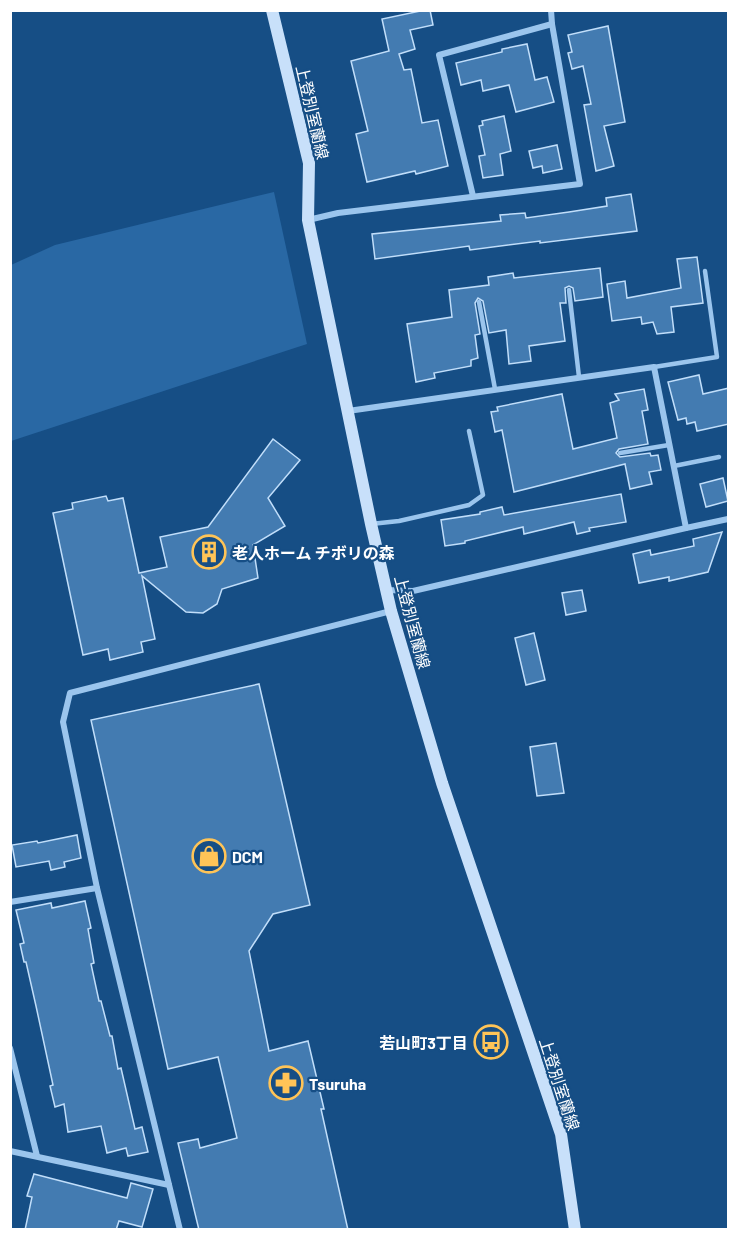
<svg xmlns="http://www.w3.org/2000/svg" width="739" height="1240" viewBox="0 0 739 1240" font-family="Barlow,'Noto Sans JP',sans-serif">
  <rect width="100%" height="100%" fill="#164e85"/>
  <path fill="#2968a4" d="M274,192L307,344L11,441V265L55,245Z"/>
  <g fill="#437bb1" stroke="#c1defa" stroke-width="1.5">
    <path d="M425,10H430L433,25L410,30L415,49L399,54L404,70L411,69L422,123L438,120L448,166L416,174L415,171L367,182L356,134L368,131L351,61L389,51L382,19Z"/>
    <path d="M608,26L625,122L604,126L614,166L596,171L584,105L591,104L583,66L572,69L568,53L572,52L568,35Z"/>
    <path d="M527,44L535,80L547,77L554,102L516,112L509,85L483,91L481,80L461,85L456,63L502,52V49Z"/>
    <path d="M504,116L511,151L500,154L503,175L483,178L479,156L485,155L479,126L483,125L482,121Z"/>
    <path d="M557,145L562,169L543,173L542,166L533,168L529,151Z"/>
    <path d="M631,194L637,231L540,243V241L470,250L469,246L375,259L372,234L501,221L500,215L525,213L526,218L569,212L607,206L606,198Z"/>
    <path d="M697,257L703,303L671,307L674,332L657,334L653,322L642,324L641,317L612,321L607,284L625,281L627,298L681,288L677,259Z"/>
    <path d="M600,268L603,297L575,301L573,288L569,286L565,288L566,303H560L565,341L529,346L531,361L509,364L506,330L489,333L483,301L478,298L475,303L480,334L475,335L478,358L471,360V366L434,373L435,378L416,382L407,324L452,317L449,290L489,285L488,277L513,273L514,278Z"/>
    <path d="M699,375L703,394L729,388V424L697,431L695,422L687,424L686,418L678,420L668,382Z"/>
    <path d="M644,389L648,410L642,411L648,444L619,449L616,453L620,457L650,453L651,456L658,455L661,470L649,472L652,484L630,489L625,464L514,492L502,430L495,432L491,412L498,411L497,407L562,394L573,449L617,438L610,403L619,400L615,394Z"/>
    <path d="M273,439L300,460L268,498L285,526L253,545L258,578L222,589L217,604L203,613L186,612L142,576L155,639L141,642L143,652L110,660L108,649L83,655L53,513L73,509L72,503L106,496L108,501L123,498L139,573L167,567L160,537L208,527Z"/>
    <path d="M723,478L728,501L706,507L700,484Z"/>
    <path d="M621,494L626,522L589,528L590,531L577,534L574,522L524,534L523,527L465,541V543L445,546L441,520L480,514V512L502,507L504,515Z"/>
    <path d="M722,532L708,572L669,581V577L639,583L633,554L650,550L651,555L694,546L693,539Z"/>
    <path d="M582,590L586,611L566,615L562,593Z"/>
    <path d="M534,633L545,680L526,685L515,638Z"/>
    <path d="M259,684L310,905L273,914L249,951L269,1051L308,1041L324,1109H321L348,1230H199L178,1143L198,1139L200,1148L237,1138L218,1057L168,1069L91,720Z"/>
    <path d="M556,743L564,793L537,796L530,747Z"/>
    <path d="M77,835L81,858L64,862L65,867L51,870L49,861L16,867L12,845L37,841L38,843Z"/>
    <path d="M85,901L91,928L88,929L94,963L91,964L99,1001H101L110,1036H112L118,1069L121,1068L135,1129L142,1127L148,1152L128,1156L126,1148L107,1153L101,1126L68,1132L64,1104L55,1107L50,1086L53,1085L36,1006L26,962H24L20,944L24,943L16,910L51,903L52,908Z"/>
    <path d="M34,1174L127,1198L131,1183L153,1189L142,1227L119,1221L116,1230H25L32,1197L27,1196Z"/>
  </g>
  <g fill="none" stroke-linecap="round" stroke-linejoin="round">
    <g stroke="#9bc5ed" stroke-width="4.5">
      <path d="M569,290L579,377"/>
      <path d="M479,302L495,389"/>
      <path d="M654,367L717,357L705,271"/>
      <path d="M620,453L669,445"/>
      <path d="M674,466L719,457"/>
      <path d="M371,524L399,521L469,505L483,495L469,431"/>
    </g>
    <g stroke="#9bc5ed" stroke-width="6">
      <path d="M473,196L439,55L552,24"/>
      <path d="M308,220L338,213L580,184L552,24L551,10"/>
      <path d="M348,411L654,367L686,528L413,591L386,590"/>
      <path d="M686,528L728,519"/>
      <path d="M10,902L97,888"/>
      <path d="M10,1048L37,1156"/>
      <path d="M10,1151L169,1185"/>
      <path d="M180,1230L97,888L63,722L70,693L391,611"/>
    </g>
    <path stroke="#c8e0fa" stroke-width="12" d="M272,10L309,163L308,220L371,524L391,611L442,783L561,1134L575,1230"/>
  </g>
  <defs>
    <g id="building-ring" transform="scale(1.725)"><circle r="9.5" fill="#164e85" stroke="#ffc457" stroke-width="1.5"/><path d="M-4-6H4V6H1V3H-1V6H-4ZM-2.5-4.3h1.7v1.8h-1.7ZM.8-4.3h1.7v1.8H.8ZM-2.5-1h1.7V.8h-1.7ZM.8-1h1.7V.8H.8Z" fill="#ffc457"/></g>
    <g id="shop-ring" transform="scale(1.725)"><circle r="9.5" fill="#164e85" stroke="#ffc457" stroke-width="1.5"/><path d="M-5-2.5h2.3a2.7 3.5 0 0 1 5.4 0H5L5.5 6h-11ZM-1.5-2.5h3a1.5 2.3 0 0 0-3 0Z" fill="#ffc457"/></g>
    <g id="bus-ring" transform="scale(1.725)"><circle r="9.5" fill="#164e85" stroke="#ffc457" stroke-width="1.5"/><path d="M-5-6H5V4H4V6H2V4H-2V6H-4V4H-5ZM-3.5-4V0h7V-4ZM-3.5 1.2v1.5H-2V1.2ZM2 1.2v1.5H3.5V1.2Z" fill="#ffc457"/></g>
    <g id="pharmacy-ring" transform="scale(1.725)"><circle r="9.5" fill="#164e85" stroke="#ffc457" stroke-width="1.5"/><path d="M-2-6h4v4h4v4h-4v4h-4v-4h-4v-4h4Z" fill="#ffc457"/></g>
  </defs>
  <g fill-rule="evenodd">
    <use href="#building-ring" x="209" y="552"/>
    <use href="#shop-ring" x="209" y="856"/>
    <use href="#bus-ring" x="491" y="1042"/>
    <use href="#pharmacy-ring" x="286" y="1083"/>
  </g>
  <g text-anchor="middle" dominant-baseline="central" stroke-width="4.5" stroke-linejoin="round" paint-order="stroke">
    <g font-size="16" fill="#fff" stroke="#164e85">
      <text transform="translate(313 112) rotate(77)">上登別室蘭線</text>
      <text transform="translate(413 622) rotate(75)">上登別室蘭線</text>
      <text transform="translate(560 1084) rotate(72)">上登別室蘭線</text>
    </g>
    <g font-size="16" font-weight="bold" fill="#fff" stroke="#164e85" text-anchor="start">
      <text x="232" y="552">老人ホーム チボリの森</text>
      <text x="232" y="856">DCM</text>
      <text x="468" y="1042" text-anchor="end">若山町3丁目</text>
      <text x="309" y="1083">Tsuruha</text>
    </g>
  </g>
  <rect width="739" height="1240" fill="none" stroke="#ffffff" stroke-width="24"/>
</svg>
